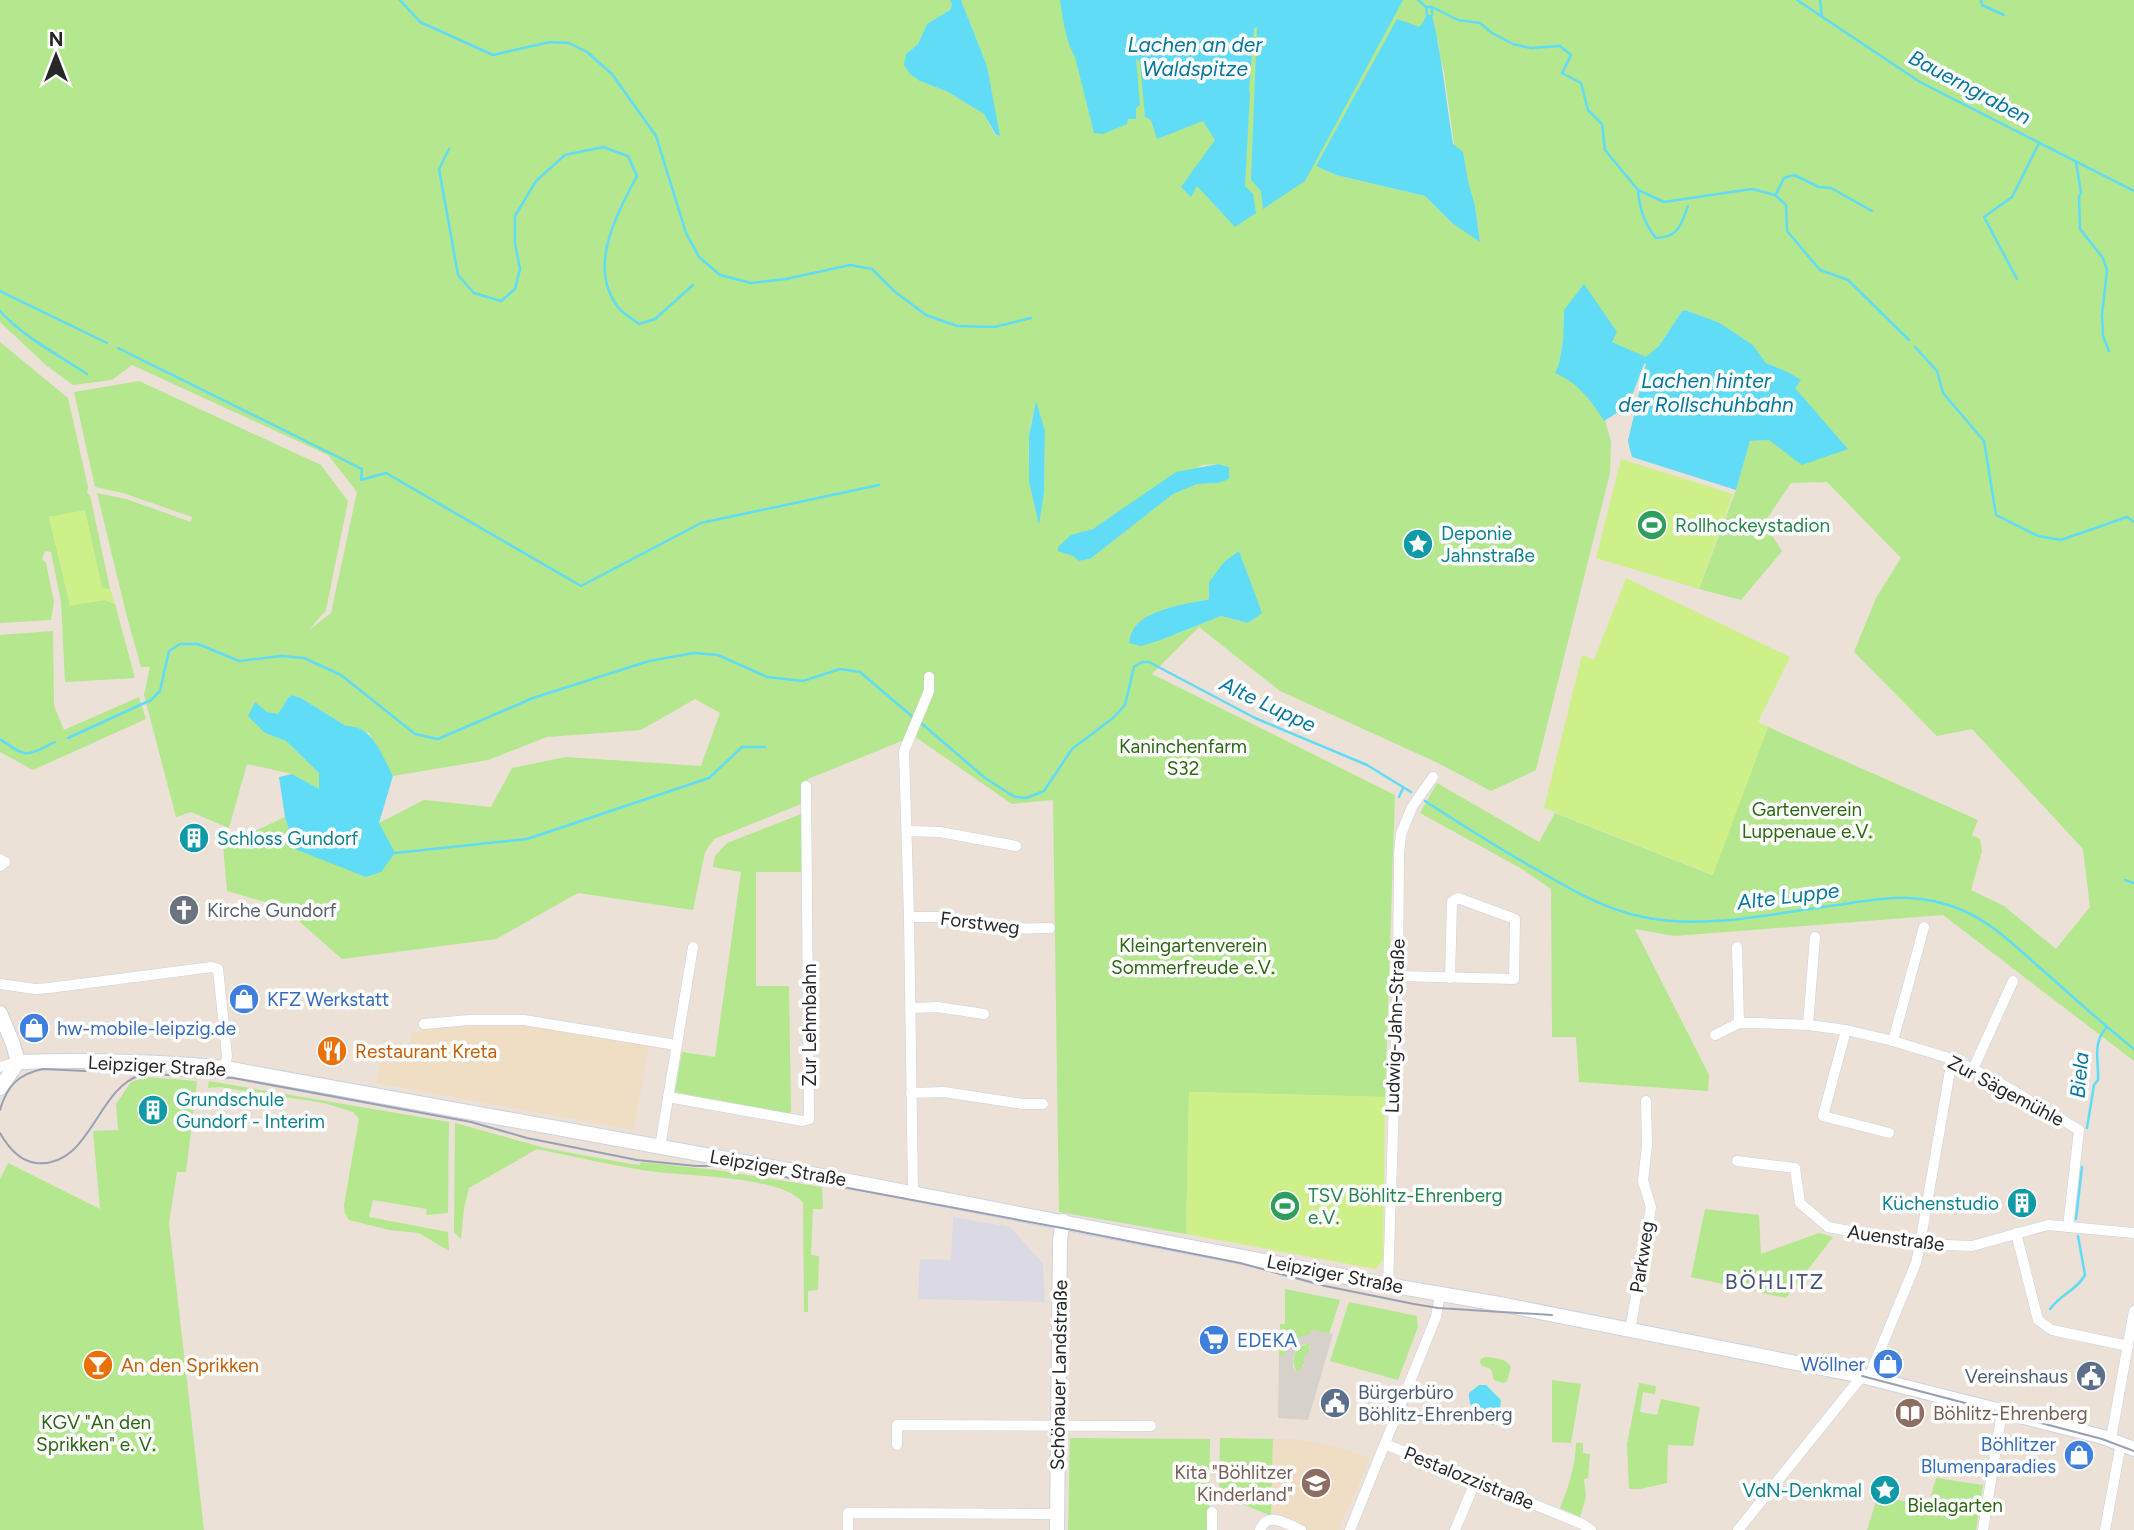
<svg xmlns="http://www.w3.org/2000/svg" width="2134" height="1530" viewBox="0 0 2134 1530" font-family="Figtree,sans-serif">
  <rect width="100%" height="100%" fill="#ebe1d7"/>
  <path fill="#dbd9e3" d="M953,1217L1010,1227L1043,1263L1045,1302L918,1299L920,1259L951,1260Z"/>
  <g fill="#efdec4">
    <path d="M484,1024L521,1025L649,1044L634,1130L376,1083L384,1040L410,1045L412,1032L421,1033L422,1027Z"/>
    <path d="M1273,1439H1293L1331,1445L1370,1458L1339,1530H1307L1271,1516Z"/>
  </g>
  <g fill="#b4e78e" fill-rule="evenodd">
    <path d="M0,0H950L952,4L950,10L927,24L918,44L906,54L920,81L948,92L984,114L995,135L999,136L987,66L961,0H1089L1121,37L1250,0H2134V1061L1943,915L1674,936L1635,929L1709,1075L1708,1091L1579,1082L1576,1037H1552L1551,889L1522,869L1420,813L1437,783L1539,842L1555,813L1712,875L1768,727L1978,820L1972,835L1980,839L1982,851L1971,890L2004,906L2056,949L2090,907L2083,849L1972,729L1937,736L1854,652L1876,598L1901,558L1827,482L1791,483L1764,523L1782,551L1741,600L1699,589L1736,490L1750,441L1766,440L1743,429L1632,457L1628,441L1643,379L1848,449L1794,388L1800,381L1788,372L1766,363L1753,345L1720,323L1685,310L1682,311L1659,346L1647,358L1612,342L1617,332L1564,310L1563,340L1559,363L1583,339L1611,442L1610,473L1536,770L1491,791L1438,763L1280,691L1199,627L1152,674L1395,795L1385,1097L1189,1092L1186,1234L1059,1212L1053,800L1012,804L914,736L808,779L801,804L714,839L705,852L693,910L578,893L496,939L342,959L283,907L227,891L223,846L285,817L295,849L379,823L424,800L491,807L512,768L566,757L701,766L720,713L695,699L641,730L547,737L488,760L393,776L369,733L346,726L301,698L292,695L288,698L278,715L267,713L265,733L286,741L319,773L320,790L292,774L247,764L229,828L191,812L176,817L144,695L150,667H141L127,617L97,493L126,499L191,522L192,517L123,493L95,487L74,392L139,381L321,465L348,501L326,610L308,631L331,613L357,492L328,455L132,365L112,380L73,385L47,366L0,322ZM1397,20L1420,27L1438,41L1440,57L1444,72L1454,144L1475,206L1480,241L1452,223L1425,196L1336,175L1316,166ZM1036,403L1045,431L1044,493L1039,522C1028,483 1024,442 1036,403ZM1218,464L1229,467L1218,483L1197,484L1172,494L1090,559L1079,561L1073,556L1072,535L1093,529L1202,465ZM1239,551L1261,613L1248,623L1221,616L1161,640L1165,609L1209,599Z"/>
    <path d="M0,342L68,398L88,487L87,493L90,495L110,589H102L85,511L49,517L70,605L105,600L115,604L135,678L65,682L61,602L51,552L45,551L42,559L46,563L54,602L51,620L0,623Z"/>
    <path d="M53,631L54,706L64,730L139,697L146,719L33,770L0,752V635Z"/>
    <path d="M804,813V872H756V986H789L791,1114L675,1092L682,1052L715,1057L741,872L713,867L715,856L727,843Z"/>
    <path d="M146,1077L197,1081L186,1172H177L169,1223L204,1530H0V1179L8,1163L100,1209L93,1131L118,1130L116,1104L131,1082Z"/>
    <path d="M209,1081L449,1122L448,1213L426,1215L427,1209L373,1200L369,1217L448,1232L449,1251L419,1233L389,1230L349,1220L345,1214L344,1205L359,1119L353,1112L324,1103L219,1087L208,1088Z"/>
    <path d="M455,1123L545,1148L631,1164L640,1165L641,1162L716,1170L822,1187L823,1209H813L811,1255L819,1256L818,1290L808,1291V1312H804L803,1203C781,1174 679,1177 642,1170C607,1164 572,1156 537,1149L469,1188L464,1208L461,1239L454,1232Z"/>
    <path d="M1705,1209L1759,1215L1761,1254L1819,1233L1833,1237L1786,1298L1691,1277Z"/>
    <path d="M1285,1289L1340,1300L1329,1334L1311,1330L1310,1335C1298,1337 1289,1345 1284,1356H1279L1280,1324H1285Z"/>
    <path d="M1349,1302L1417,1316L1418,1327L1398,1380L1330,1361Z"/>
    <path d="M1311,1343L1309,1346L1310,1353L1298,1374C1289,1359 1294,1346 1311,1343Z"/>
    <path d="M1485,1357C1495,1358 1506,1358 1511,1367L1507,1381L1503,1383L1494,1380L1491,1369L1482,1366L1480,1362L1481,1359Z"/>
    <path d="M1552,1380L1581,1384L1571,1443L1552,1442Z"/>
    <path d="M1639,1383L1656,1386L1655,1394L1643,1392L1640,1412L1657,1415L1661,1399L1700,1407L1693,1446L1668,1445L1667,1483L1640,1489H1629L1627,1444Z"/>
    <path d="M1070,1438L1210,1439L1209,1530H1068Z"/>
    <path d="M1220,1438L1273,1439L1271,1516L1219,1494Z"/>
    <path d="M1576,1443H1583V1453L1590,1454L1588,1478L1584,1479L1586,1497L1580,1517L1560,1508C1569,1486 1575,1467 1576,1443Z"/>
    <path d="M1936,1478L1983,1485L1976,1530H1867L1878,1495L1928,1507Z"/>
  </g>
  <g fill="#cdf089">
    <path d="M1621,459L1733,494L1699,589L1596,558Z"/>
    <path d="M85,510L102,588L110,589L115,604L105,600L70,606L49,517Z"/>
    <path d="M1626,578L1790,657L1758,722L1768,727L1713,875L1544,808L1582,655L1594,660Z"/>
    <path d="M1189,1092L1385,1097L1383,1259L1376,1269L1186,1234Z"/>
  </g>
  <path fill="#d6d1ca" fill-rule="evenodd" d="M1311,1330L1333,1334L1308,1420L1278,1418L1279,1356H1284L1292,1342L1301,1336L1309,1335ZM1310,1343L1309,1353L1305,1355L1303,1361L1304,1366L1300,1367L1297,1373L1293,1367V1358L1296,1350L1302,1345Z"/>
  <g fill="#60dcf7">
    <path d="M950,0H961L987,66L1000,136L996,135L984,114L948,92L920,81L910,74L904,65L906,54L918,44L927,24L950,10L952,4Z"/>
    <path d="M1060,0H1403L1305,181L1263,209L1261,191L1251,180L1257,27L1254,28L1249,90L1250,93L1245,186L1253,194L1256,213L1235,227L1197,186L1191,197L1181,187L1215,140L1203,121L1157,139L1151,120L1145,117L1140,63L1136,58L1140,105L1136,108V119H1128L1127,124L1103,134L1094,133L1075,57C1065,39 1063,19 1060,0Z"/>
    <path d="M1427,15H1432C1442,57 1446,100 1453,144L1463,152L1468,181L1475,206L1480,242L1452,223L1425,196L1336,175L1316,166L1397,19L1420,27Z"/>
    <path d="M1584,284L1617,332L1612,342L1646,357L1659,346L1682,311L1685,310L1720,323L1753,345L1766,363L1788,372L1801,380L1795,388L1848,449L1802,465L1769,440L1750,441L1736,490L1632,457L1628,441L1646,363L1644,364L1628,406L1604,421C1591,400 1578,383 1555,373L1559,364L1563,340L1564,310Z"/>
    <path d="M1036,401L1045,431L1044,493L1039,525L1029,481V436Z"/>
    <path d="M1218,464L1229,467V479L1218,483L1197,484L1173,494L1090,559L1079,561L1073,556L1058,551V547L1071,535L1093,529L1176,472Z"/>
    <path d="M1239,551L1262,613L1248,623L1221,616L1161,640L1141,646L1129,643C1130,639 1130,635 1132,632C1142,609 1188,604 1209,599V582L1224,562Z"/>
    <path d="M292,695L301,698L346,726C373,725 382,756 393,776L379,823L395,853L381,872L366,877L295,849L285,817L279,777L292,774L319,789V773L286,741L265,733L248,716L255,702L267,712L278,714L288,698Z"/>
    <path d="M1479,1385H1486L1501,1400L1499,1418L1495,1424L1491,1425C1478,1417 1468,1408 1469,1393Z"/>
  </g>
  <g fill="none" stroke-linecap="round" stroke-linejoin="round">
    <g stroke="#60dcf7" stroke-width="2.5">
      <path d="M400,0L420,22L493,55L550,42L569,43L587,52L612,74L656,136L686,233L699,257L720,275L751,283L786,279L850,265L872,269L894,291L926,315L957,326L994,327L1031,318"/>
      <path d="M1418,0L1426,7H1432L1458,20L1480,23L1492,33L1513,44L1531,48L1560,46L1571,55L1562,73L1581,83L1588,110L1602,124L1605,150L1638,190L1664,202L1752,189L1775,195L1786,205L1787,231L1820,270L1848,280L1909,340"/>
      <path d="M1797,0L1920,82L2134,191"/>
      <path d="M1820,0L1822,17"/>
      <path d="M1981,0L1982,5L2004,15"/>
      <path d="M1426,7L1427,15"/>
      <path d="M1432,15V7"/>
      <path d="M449,149L439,169L458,275L474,293L501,301L515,289L520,269L515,244V216L536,181L565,155L603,147L628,156L637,176C617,214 587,267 618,307C623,314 633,319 639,324L655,319L693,285"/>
      <path d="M2076,162L2081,193L2079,197L2080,229L2103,258L2107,270L2102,315L2103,336L2109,351"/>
      <path d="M1638,191C1640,210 1644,223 1656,238C1678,237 1681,226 1688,206"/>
      <path d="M1776,194L1784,178L1794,175L1819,187L1831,188L1872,211"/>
      <path d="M2017,279L1984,217L2012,197L2039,143"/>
      <path d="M0,291L107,343"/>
      <path d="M0,311C25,338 57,354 87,374"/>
      <path d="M1915,347L1937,371L1943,393L1984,441L1996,515L2038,536L2061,540L2127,517L2134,522"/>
      <path d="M118,348L362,469L361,480L386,473L581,586L701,523L879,485"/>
      <path d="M920,722L985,778L1015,797L1026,798L1044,791L1072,749L1113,718L1125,705L1134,667L1142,662H1149L1255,718L1367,765L1411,792"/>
      <path d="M68,738L151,700L160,691L169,651L180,644H198L239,661L281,656L304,658L341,675L415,734L438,739L533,698L649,661L694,653L718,655L767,677L803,681L840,669L860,672L914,718"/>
      <path d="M0,739C27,758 25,757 55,742"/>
      <path d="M1399,797L1403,788"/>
      <path d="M1425,801C1465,827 1505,852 1546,875C1577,893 1608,910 1643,917C1706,930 1774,913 1837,905C1884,898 1916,891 1962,910C1992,923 2014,945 2038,966C2070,994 2101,1023 2134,1049"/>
      <path d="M395,853L527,839L709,778L742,747H765"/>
      <path d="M2125,880L2134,883"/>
      <path d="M2087,1128L2094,1085L2098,1080C2099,1061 2092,1044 2106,1028"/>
      <path d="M2076,1219L2082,1167"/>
      <path d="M2050,1309C2062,1293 2075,1292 2085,1275L2078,1236"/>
    </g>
    <g stroke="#ccd2e2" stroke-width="11">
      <g id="street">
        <path d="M907,831L940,832L1016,846"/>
        <path d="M0,859L5,862L0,866"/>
        <path d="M909,917H943L1008,929L1050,928"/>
        <path d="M1737,947L1739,1023"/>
        <path d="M1398,976L1514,979L1515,919L1458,898L1452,902L1450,978"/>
        <path d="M0,984L35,989L49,988L212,967L218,969L227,1056L225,1068"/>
        <path d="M910,1008L937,1007L984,1014"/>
        <path d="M424,1024L469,1020H524L676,1045"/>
        <path d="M1808,1025L1815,937"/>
        <path d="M1846,1030L1823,1116L1889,1133"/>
        <path d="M1715,1035L1739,1023H1758L1808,1025L1846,1030L1893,1041L1952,1059L1973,1069L2007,1087L2079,1130L2068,1227"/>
        <path d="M1893,1041L1924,927"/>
        <path d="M0,1067L18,1062"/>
        <path d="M1973,1069L2013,981"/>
        <path d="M911,1093L944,1092L1023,1104H1043"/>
        <path d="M668,1097L803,1121L809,1119L806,786"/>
        <path d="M660,1147L693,947"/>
        <path d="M1737,1161L1795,1168L1800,1203L1828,1227L1920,1244L1972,1246L2048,1225L2134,1233"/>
        <path d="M913,1193L909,917L904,751L929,691V677"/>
        <path d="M2016,1233L2038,1320L2052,1330L2128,1346"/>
        <path d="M1388,1285L1398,976L1399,855L1401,834L1412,807L1433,777"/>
        <path d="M1630,1331L1651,1207L1643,1181L1647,1145L1646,1101"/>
        <path d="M1869,1377L1916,1263L1920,1244L1952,1059"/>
        <path d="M2111,1439L2134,1311"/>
        <path d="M1385,1444L1582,1524L1591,1530"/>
        <path d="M897,1445V1425L1151,1426"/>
        <path d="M848,1530V1513L1057,1514"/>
        <path d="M1212,1530V1512"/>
        <path d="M1260,1530C1267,1510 1287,1524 1301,1530"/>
        <path d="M1350,1530L1436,1317L1440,1294"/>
        <path d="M1455,1530L1471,1492L1477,1481"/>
        <path d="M1738,1530L1862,1376"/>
        <path d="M1983,1530L2002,1411"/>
        <path d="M2105,1530L2121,1443"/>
      </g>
    </g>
    <g stroke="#ccd2e2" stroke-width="16">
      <g id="secondary">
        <path d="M0,1013L13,1044L18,1062"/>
        <path d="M18,1062C86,1060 156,1061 225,1068L833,1178L1388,1285L1505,1305L1862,1376L2103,1437L2134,1449"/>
        <path d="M0,1088L18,1062"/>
        <path d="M1057,1530L1060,1240L1063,1221"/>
      </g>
    </g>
    <use href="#street" stroke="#fff" stroke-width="10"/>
    <use href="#secondary" stroke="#fff" stroke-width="14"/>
    <g stroke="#9aa0b4" stroke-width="2">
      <path d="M0,1110C7,1086 18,1074 43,1069L233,1078L471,1122L527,1138L637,1160L696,1166H718L832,1185L1062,1228L1240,1263L1325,1286L1414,1304L1438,1308L1552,1315"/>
      <path d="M0,1133C8,1147 19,1161 36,1163C91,1168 96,1088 141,1075"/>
      <path d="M1862,1376L2102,1439L2134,1451"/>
    </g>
  </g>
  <defs>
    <g id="stadium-disc" transform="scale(1.575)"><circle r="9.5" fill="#2e9e5b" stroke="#fff"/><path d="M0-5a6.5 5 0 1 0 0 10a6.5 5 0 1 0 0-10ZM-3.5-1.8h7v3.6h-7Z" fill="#fff"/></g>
    <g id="sight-disc" transform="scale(1.575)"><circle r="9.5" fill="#0f9aa8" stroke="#fff"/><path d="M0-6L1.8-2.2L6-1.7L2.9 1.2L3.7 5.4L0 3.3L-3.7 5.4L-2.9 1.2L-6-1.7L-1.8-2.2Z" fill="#fff"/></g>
    <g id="building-disc" transform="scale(1.575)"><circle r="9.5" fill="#0f9aa8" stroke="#fff"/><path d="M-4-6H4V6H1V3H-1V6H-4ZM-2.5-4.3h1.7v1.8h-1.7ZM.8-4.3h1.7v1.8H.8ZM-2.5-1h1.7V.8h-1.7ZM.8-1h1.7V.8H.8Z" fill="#fff"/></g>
    <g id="church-disc" transform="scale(1.575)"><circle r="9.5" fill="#6b7280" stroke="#fff"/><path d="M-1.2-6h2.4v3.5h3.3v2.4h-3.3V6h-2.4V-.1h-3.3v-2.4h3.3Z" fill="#fff"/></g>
    <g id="shop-disc" transform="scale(1.575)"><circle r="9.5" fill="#3f7fe0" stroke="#fff"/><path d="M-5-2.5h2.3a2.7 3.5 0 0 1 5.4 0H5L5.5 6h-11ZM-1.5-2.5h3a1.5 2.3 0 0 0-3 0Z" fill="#fff"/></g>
    <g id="restaurant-disc" transform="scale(1.575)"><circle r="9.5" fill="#e8710a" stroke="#fff"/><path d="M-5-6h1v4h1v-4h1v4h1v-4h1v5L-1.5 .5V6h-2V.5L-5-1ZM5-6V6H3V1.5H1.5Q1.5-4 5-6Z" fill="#fff"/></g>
    <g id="supermarket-disc" transform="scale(1.575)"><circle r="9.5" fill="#3f7fe0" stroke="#fff"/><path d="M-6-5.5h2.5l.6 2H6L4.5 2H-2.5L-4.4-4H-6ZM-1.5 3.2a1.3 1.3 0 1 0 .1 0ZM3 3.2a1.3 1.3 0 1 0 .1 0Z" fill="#fff"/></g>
    <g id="bar-disc" transform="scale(1.575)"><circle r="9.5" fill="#e8710a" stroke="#fff"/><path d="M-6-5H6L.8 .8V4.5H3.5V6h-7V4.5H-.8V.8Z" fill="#fff"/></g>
    <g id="civic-disc" transform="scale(1.575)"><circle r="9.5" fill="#5c6f8a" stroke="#fff"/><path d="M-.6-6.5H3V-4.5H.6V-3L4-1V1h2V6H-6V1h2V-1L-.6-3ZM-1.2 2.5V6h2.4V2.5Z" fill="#fff"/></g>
    <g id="library-disc" transform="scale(1.575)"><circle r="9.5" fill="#8d6e63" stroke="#fff"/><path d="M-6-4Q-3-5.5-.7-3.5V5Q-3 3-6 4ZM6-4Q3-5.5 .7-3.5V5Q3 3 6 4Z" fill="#fff"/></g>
    <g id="school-disc" transform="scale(1.575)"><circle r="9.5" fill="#8d6e63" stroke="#fff"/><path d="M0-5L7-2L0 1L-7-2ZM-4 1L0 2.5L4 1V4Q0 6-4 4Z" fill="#fff"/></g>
  </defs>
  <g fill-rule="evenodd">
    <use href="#stadium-disc" x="1652" y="525"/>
    <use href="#sight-disc" x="1418" y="544"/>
    <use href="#building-disc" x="194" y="838"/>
    <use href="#church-disc" x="184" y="910"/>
    <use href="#shop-disc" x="244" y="999"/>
    <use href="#shop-disc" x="34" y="1028"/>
    <use href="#restaurant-disc" x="332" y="1051"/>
    <use href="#building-disc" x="153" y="1110"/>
    <use href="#building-disc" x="2022" y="1203"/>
    <use href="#stadium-disc" x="1285" y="1206"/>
    <use href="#supermarket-disc" x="1214" y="1340"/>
    <use href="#shop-disc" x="1888" y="1364"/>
    <use href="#bar-disc" x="98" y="1365"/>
    <use href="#civic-disc" x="2091" y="1376"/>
    <use href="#civic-disc" x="1335" y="1403"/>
    <use href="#library-disc" x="1910" y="1413"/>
    <use href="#shop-disc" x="2079" y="1455"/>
    <use href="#school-disc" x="1316" y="1483"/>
    <use href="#sight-disc" x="1885" y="1490"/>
  </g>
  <g text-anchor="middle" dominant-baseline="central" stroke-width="7" stroke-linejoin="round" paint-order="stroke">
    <g font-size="19" fill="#27864d" stroke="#fff" text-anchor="start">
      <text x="1675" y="525">Rollhockeystadion</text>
      <text x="1308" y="1195">TSV Böhlitz-Ehrenberg<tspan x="1308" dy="22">e.V.</tspan></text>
    </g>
    <g font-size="19" fill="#0d838f" stroke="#fff" text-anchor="start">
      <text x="1441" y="533">Deponie<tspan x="1441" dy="22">Jahnstraße</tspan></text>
      <text x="217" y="838">Schloss Gundorf</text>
      <text x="176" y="1099">Grundschule<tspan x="176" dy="22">Gundorf - Interim</tspan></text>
      <text x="1999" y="1203" text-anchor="end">Küchenstudio</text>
      <text x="1862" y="1490" text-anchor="end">VdN-Denkmal</text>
    </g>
    <g font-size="19" fill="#2c6814" stroke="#fff">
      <text x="1183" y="746">Kaninchenfarm<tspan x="1183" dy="22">S32</tspan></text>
      <text x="1807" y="809">Gartenverein<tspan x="1807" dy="22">Luppenaue e.V.</tspan></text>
      <text x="1193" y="945">Kleingartenverein<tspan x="1193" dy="22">Sommerfreude e.V.</tspan></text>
      <text x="96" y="1422">KGV "An den<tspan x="96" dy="22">Sprikken" e. V.</tspan></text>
      <text x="1955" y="1505">Bielagarten</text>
    </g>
    <g font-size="19" fill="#5b616d" stroke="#fff" text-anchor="start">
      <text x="207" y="910">Kirche Gundorf</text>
    </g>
    <g font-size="19" fill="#272727" stroke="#fff">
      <text transform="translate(980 923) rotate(7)">Forstweg</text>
      <text transform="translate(809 1025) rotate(-90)">Zur Lehmbahn</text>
      <text transform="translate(1395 1026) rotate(-88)">Ludwig-Jahn-Straße</text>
      <text transform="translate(157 1066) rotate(3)">Leipziger Straße</text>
      <text transform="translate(2006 1091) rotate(28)">Zur Sägemühle</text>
      <text transform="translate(778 1168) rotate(10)">Leipziger Straße</text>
      <text transform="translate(1896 1238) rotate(8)">Auenstraße</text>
      <text transform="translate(1642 1257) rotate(-81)">Parkweg</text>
      <text transform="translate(1335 1274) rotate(11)">Leipziger Straße</text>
      <text transform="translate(1059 1375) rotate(-89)">Schönauer Landstraße</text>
      <text transform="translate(1469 1478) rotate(22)">Pestalozzistraße</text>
    </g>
    <g font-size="19" fill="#366cbe" stroke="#fff" text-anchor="start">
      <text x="267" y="999">KFZ Werkstatt</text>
      <text x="57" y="1028">hw-mobile-leipzig.de</text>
      <text x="1237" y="1340">EDEKA</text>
      <text x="1865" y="1364" text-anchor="end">Wöllner</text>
      <text x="2056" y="1444" text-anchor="end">Böhlitzer<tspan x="2056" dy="22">Blumenparadies</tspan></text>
    </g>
    <g font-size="19" fill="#c56008" stroke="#fff" text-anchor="start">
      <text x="355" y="1051">Restaurant Kreta</text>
      <text x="121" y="1365">An den Sprikken</text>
    </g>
    <g font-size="19" fill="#4e5e75" stroke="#fff" text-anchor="end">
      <text x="2068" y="1376">Vereinshaus</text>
      <text x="1358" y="1392" text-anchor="start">Bürgerbüro<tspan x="1358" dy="22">Böhlitz-Ehrenberg</tspan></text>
    </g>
    <g font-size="19" fill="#785e54" stroke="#fff" text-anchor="start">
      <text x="1933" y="1413">Böhlitz-Ehrenberg</text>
      <text x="1293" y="1472" text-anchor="end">Kita "Böhlitzer<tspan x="1293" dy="22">Kinderland"</tspan></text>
    </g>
    <g font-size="21" font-style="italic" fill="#03779f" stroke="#fff">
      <text x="1195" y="44">Lachen an der<tspan x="1195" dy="24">Waldspitze</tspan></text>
      <text transform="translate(1970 87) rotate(28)">Bauerngraben</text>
      <text x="1706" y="380">Lachen hinter<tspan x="1706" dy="24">der Rollschuhbahn</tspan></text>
      <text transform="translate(1268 704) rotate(25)">Alte Luppe</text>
      <text transform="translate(1788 896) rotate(-7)">Alte Luppe</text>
      <text transform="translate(2079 1075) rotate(-85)">Biela</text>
    </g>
    <g font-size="21" letter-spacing="2" fill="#45537b" stroke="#fff">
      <text x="1775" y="1281">BÖHLITZ</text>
    </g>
  </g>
  <g transform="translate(56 56)" stroke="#ffffff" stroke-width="5" paint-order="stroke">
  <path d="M0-5L12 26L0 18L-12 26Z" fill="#272727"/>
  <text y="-10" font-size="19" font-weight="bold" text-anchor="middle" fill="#272727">N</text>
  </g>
</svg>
